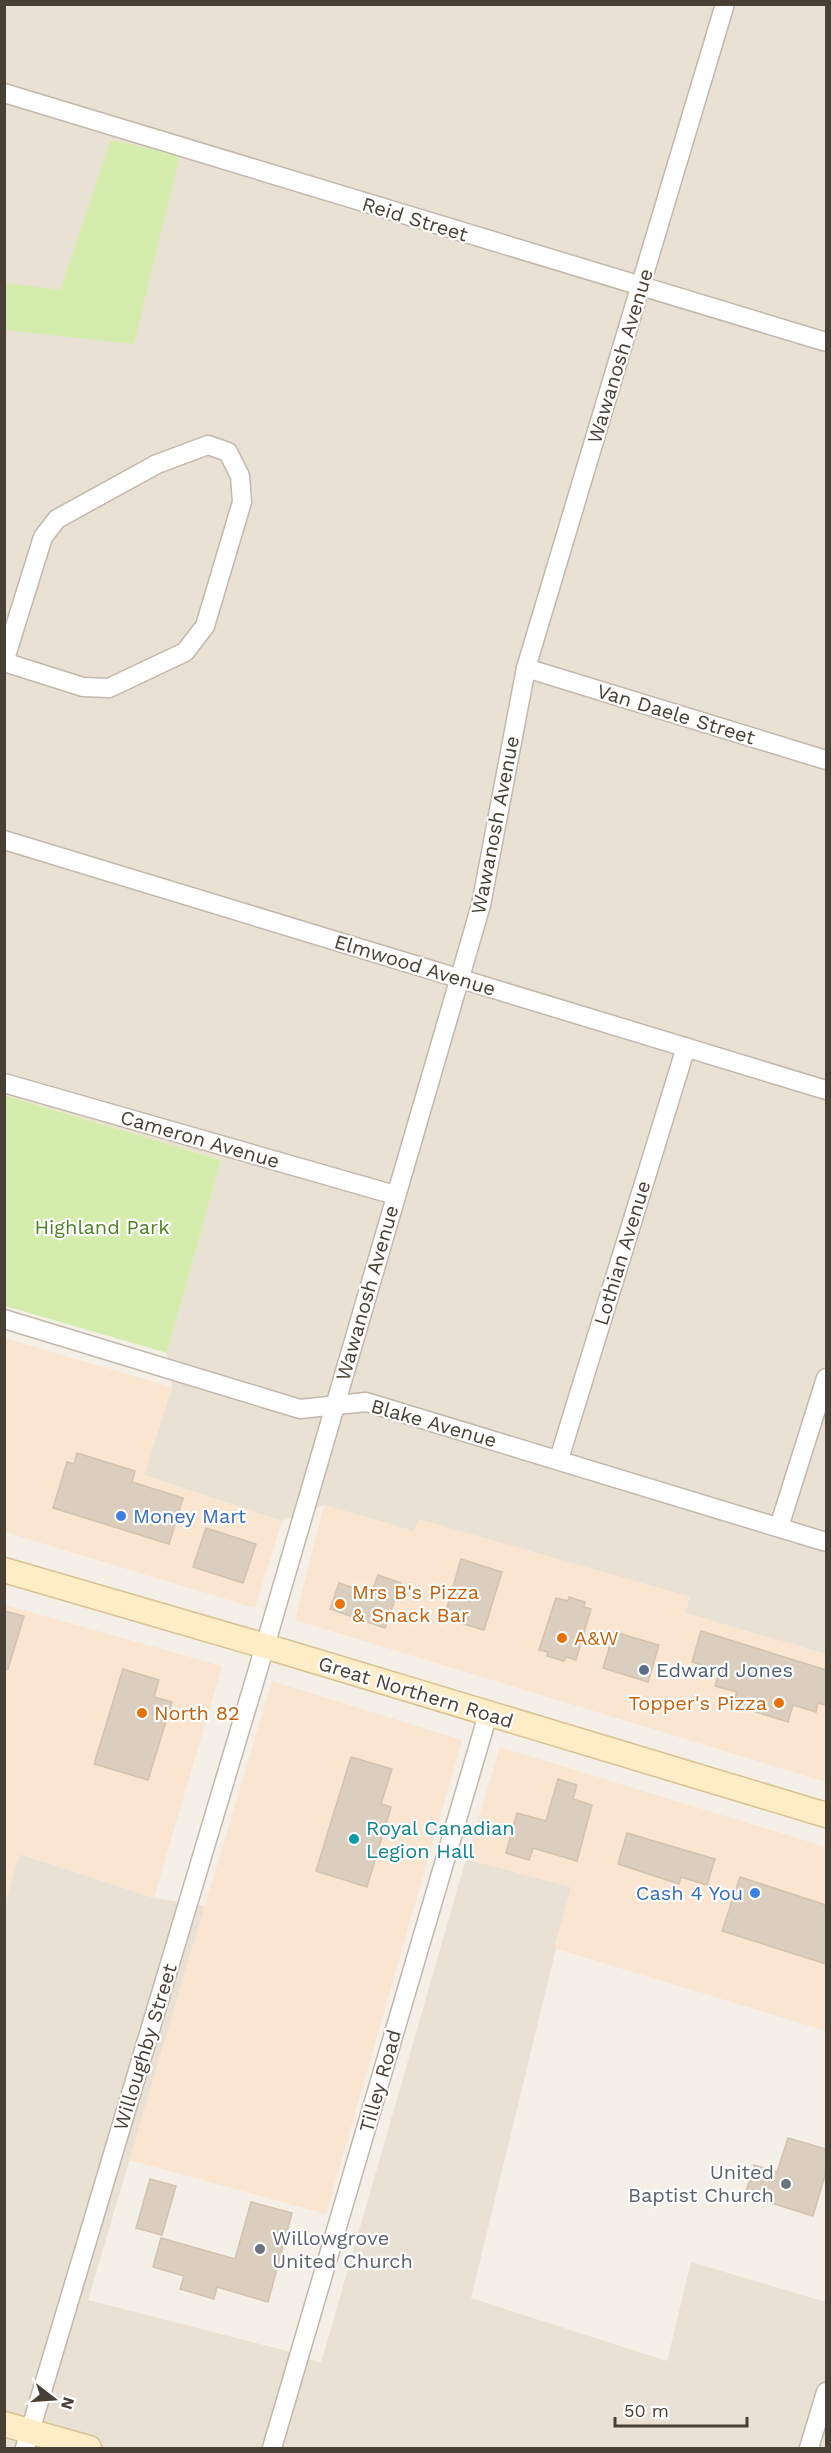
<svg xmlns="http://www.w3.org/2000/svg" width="831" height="2453" viewBox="0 0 831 2453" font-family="'Work Sans',sans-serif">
  <rect width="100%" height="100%" fill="#f5f0e7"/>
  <g fill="#eae1d5">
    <path d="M4,5H826V1654L685,1613L690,1597L420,1520L413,1531L324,1505L282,1521L144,1475L172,1387L167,1353L221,1160L5,1095Z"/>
    <path d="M20,1854L154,1898L205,1906L88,2300L287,2351L321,2363L466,1859L571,1887L471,2298L667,2361L691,2262L826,2302V2448H5L4,1903Z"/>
  </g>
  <g fill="#f9e5d0">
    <path d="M4,1338L172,1387L144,1475L282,1521L255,1608L5,1532Z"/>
    <path d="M324,1505L413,1531L419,1519L690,1597L685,1613L826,1654V1782L295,1620Z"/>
    <path d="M5,1605L222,1666L154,1898L20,1854L5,1903Z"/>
    <path d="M272,1681L462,1740L326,2214L129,2160Z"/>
    <path d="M500,1747L826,1847V2031L554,1948L571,1887L466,1859Z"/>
  </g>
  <g fill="#d5edac">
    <path d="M111,140L180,155L134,344L5,330V283L60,290Z"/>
    <path d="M4,1095L221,1160L167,1353L5,1306Z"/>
  </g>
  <g fill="#dbcebe" stroke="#d3c2ae" stroke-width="1.5">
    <path d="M77,1453L135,1471L132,1482L183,1498L169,1544L53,1508L67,1462L74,1464Z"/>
    <path d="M206,1528L256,1544L243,1583L193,1567Z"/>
    <path d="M461,1559L502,1572L484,1630L444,1618Z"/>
    <path d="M378,1575L401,1583L385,1628L330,1609L339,1583L371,1594Z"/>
    <path d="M569,1597L585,1602L584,1607L591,1609L576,1660L566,1657L564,1661L547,1656L548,1652L539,1650L556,1598L568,1601Z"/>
    <path d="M4,1611L24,1616L8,1669L4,1668Z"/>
    <path d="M701,1631L826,1670V1705L818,1703L816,1712L793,1705L788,1722L733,1705L737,1692L715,1686L720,1670L692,1662Z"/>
    <path d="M614,1632L659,1645L648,1682L603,1668Z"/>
    <path d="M123,1669L159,1680L154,1697L172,1702L148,1780L94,1764Z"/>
    <path d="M351,1757L392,1769L381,1804L391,1807L367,1887L316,1871Z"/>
    <path d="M558,1779L577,1785L573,1799L592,1805L577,1861L533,1848L529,1860L506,1853L517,1813L546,1821Z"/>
    <path d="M627,1833L715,1859L707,1885L681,1877L679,1884L618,1864Z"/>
    <path d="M740,1877L826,1905V1964L722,1931Z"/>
    <path d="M788,2138L826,2149V2172L813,2216L745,2195L754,2165L777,2172Z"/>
    <path d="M150,2179L176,2186L162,2235L136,2228Z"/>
    <path d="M251,2202L292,2213L268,2302L217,2287L214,2299L180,2289L184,2276L153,2267L161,2238L235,2259Z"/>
  </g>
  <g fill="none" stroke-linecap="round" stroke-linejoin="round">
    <g stroke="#c2b7a9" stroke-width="21">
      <g id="street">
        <path d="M4,93L826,342"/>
        <path d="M208,445L228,452L240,476L242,502L205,626L185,652L109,688L83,687L4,662L43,537L57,519L157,464Z"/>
        <path d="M526,668L826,760"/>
        <path d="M4,840L826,1090"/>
        <path d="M4,1083L395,1195"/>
        <path d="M4,1319L300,1409L366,1402L826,1542"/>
        <path d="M559,1459L686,1047"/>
        <path d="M779,1527L826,1378"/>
        <path d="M25,2448L265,1646L481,905L526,668L725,4"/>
        <path d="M272,2448L488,1714"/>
        <path d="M809,2448L826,2392"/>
      </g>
    </g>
    <g stroke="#d9c292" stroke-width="27">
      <g id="secondary">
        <path d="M4,1570L265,1646L826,1815"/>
        <path d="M4,2424L89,2448"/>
      </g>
    </g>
    <use href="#street" stroke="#fff" stroke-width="18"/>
    <use href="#secondary" stroke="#ffedc7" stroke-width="24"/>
  </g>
  <g fill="#3f7fe0" stroke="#fff" stroke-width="2">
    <circle cx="121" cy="1516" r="6"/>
    <circle cx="755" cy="1893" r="6"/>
  </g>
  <g fill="#e8710a" stroke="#fff" stroke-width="2">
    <circle cx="340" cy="1604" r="6"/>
    <circle cx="562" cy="1638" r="6"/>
    <circle cx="779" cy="1703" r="6"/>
    <circle cx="142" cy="1713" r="6"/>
  </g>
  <circle fill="#5c6f8a" stroke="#fff" stroke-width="2" cx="644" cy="1670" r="6"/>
  <circle fill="#0f9aa8" stroke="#fff" stroke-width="2" cx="354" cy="1839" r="6"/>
  <g fill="#6b7280" stroke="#fff" stroke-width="2">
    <circle cx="786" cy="2184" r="6"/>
    <circle cx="260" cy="2249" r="6"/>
  </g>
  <g text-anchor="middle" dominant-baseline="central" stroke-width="4.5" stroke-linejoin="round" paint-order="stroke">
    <g font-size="20" fill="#494035" stroke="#fff">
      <text transform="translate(415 219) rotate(17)">Reid Street</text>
      <text transform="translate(620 356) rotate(-73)">Wawanosh Avenue</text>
      <text transform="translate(676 714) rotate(17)">Van Daele Street</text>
      <text transform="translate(495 825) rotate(-79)">Wawanosh Avenue</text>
      <text transform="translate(415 965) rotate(17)">Elmwood Avenue</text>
      <text transform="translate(200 1139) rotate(16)">Cameron Avenue</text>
      <text transform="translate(622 1253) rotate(-73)">Lothian Avenue</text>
      <text transform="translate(367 1293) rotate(-74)">Wawanosh Avenue</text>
      <text transform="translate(434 1423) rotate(16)">Blake Avenue</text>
      <text transform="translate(416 1692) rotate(17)">Great Northern Road</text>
      <text transform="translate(145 2047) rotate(-73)">Willoughby Street</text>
      <text transform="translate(380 2081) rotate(-74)">Tilley Road</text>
    </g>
    <g font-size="20" fill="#4d8122" stroke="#fff">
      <text x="102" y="1227">Highland Park</text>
    </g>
    <g font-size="20" fill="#366cbe" stroke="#fff" text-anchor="start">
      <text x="133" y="1516">Money Mart</text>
      <text x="743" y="1893" text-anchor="end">Cash 4 You</text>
    </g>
    <g font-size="20" fill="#c56008" stroke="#fff" text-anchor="start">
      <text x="352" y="1592">Mrs B's Pizza<tspan x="352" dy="23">&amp; Snack Bar</tspan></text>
      <text x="574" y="1638">A&amp;W</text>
      <text x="767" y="1703" text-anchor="end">Topper's Pizza</text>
      <text x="154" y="1713">North 82</text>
    </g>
    <g font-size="20" fill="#4e5e75" stroke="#fff" text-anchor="start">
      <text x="656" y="1670">Edward Jones</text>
    </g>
    <g font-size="20" fill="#0d838f" stroke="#fff" text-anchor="start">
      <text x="366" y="1828">Royal Canadian<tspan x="366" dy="23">Legion Hall</tspan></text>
    </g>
    <g font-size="20" fill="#5b616d" stroke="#fff" text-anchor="end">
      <text x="774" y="2172">United<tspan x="774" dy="23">Baptist Church</tspan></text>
      <text x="272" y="2238" text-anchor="start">Willowgrove<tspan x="272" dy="23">United Church</tspan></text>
    </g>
  </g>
  <rect width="831" height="2453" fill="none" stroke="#494035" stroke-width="12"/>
  <g transform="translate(54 2399) rotate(107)" stroke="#ffffff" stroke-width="4.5" paint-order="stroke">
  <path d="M0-4.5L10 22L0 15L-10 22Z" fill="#494035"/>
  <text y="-9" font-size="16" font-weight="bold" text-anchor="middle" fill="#494035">N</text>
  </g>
  <path d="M615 2417v9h132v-9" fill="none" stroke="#494035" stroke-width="3"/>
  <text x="624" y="2417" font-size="18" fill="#494035" stroke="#ffffff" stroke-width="4.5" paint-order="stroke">50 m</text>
</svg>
